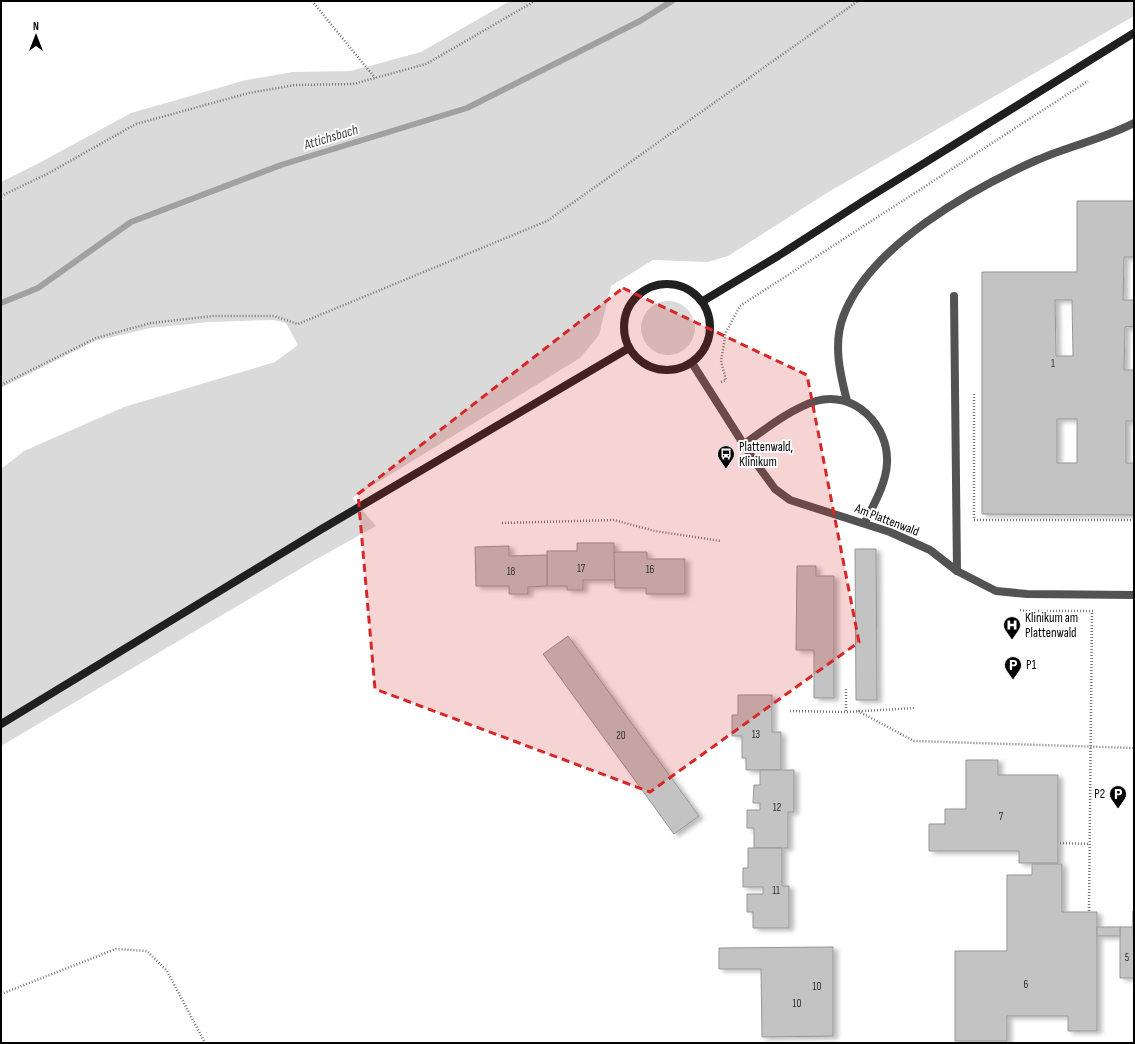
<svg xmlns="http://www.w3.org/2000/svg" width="1135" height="1044" viewBox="0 0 1135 1044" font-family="'Sofia Sans Condensed',sans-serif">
  <defs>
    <filter id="shadow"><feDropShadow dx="4.5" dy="2.5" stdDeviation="2" flood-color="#0004"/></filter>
  </defs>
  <rect width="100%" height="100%" fill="#fff"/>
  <g fill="#dadada">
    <path d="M510,1H1134V16L830,191L728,256L708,262L653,260L611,286L599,335L580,358L352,498L376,526L315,560L1,746V469L24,451L124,407L275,362L298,345L286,323L273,320L209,322L150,328L95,341L1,388V182L41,162L131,113L246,80L293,72L351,71L421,52Z"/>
    <circle cx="668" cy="328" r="27"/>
  </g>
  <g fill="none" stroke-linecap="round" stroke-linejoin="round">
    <path stroke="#a1a1a1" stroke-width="6" d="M1,303L38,288L131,222L281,165L467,108L640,21L672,1"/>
  </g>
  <g fill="#c3c3c3" stroke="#979797" fill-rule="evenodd" filter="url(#shadow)">
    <path d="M1077,201H1134V257H1124L1123,300H1134V326L1125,327L1124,370H1134V421H1126V463H1134V515L982,514V272H1077ZM1055,300H1072L1073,356H1056ZM1057,419H1077V463H1057Z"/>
    <path d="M577,543H614L615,580H583V590H567V586H547V551H577Z"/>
    <path d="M509,546V556L547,555V586L528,587V594H509V586H476L475,547Z"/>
    <path d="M855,549H876L877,700H856Z"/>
    <path d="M614,552H647V559H685V594H646V588H615Z"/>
    <path d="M797,566H816V576H834V698H814V650H796Z"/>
    <path d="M568,636L699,816L674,834L543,654Z"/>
    <path d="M738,695H772V732H781V770H746V758H742V736H732V715H738Z"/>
    <path d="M966,760H998V775H1058V863H1019V851H929V824H945V809H966Z"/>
    <path d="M760,770H794V812H788V848H754V828H747V810H760V803H753L754,785H760Z"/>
    <path d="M748,848H782V886H789V928H753V912H747V894H763V887H743V868H748Z"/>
    <path d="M1032,864H1062V912H1097V1031H1068V1016H1007V1041H955V951H1007V875H1032Z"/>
    <path d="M1133,911L1134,978H1120V927H1133Z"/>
    <rect x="1097" y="927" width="23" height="9"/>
    <path d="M833,947V1036L762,1037L761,969H719V948Z"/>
  </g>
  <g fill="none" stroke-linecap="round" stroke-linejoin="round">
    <g stroke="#757575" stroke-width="2.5" stroke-dasharray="1 2" stroke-linecap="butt">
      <path d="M312,1L375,78"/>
      <path d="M1,196L47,174L136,124L249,93L295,85L353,84L426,64L535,1"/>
      <path d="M721,382L726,380L721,361L726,332L740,306L1088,81"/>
      <path d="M1,385L96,338L151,323L213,316H274L298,324L547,221L858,1"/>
      <path d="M974,394V520H1134"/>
      <path d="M502,523L614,520L655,531L721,541"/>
      <path d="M1020,610L1027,611H1093"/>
      <path d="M846,689V712"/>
      <path d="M790,711L846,712L915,708"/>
      <path d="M858,711L914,741L1134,748"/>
      <path d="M1060,843L1090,844"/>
      <path d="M1089,911L1092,611"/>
      <path d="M1,994L116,949L147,951L167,971L205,1043"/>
    </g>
    <g stroke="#535353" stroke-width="8">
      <path d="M954,296L957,571"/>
      <path d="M847,401C840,374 833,344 843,317C869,246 972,189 1037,160C1069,146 1103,139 1134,123"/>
      <path d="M743,445C764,430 792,408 816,401C854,390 889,425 887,463C886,484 874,504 865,522"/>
    </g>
    <path stroke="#535353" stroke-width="8" d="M692,363L753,459L775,489L790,500L890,532L930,550L957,571L996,591L1027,594L1134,595"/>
    <g stroke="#202020" stroke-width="8">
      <circle cx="667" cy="327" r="43"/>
      <path d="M703,301L778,256L868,198L1134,33"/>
      <path d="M1,724L320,530L629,348"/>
    </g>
  </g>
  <path fill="#d62828" fill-opacity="0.2" stroke="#d62828" stroke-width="3" stroke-dasharray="8 5" stroke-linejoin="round" d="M623,288L807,375L859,642L650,792L375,689L358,494Z"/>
  <defs>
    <g id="bus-pin" transform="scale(0.9)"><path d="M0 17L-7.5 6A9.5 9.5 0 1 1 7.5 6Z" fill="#000" stroke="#fff"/><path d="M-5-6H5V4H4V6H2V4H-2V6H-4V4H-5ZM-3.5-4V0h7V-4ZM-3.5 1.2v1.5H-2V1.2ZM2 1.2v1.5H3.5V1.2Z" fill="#fff"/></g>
    <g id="hospital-pin" transform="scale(0.9)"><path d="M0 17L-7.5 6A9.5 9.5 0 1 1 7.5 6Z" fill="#000" stroke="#fff"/><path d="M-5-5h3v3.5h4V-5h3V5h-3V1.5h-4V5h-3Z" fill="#fff"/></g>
    <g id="parking-pin" transform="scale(0.9)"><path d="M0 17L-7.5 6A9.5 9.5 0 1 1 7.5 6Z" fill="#000" stroke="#fff"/><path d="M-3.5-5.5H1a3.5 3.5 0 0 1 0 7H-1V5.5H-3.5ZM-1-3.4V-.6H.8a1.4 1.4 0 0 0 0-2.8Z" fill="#fff"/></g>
  </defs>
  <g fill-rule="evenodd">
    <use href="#bus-pin" x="726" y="454"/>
    <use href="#hospital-pin" x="1012" y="625"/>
    <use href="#parking-pin" x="1013" y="665"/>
    <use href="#parking-pin" x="1118" y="794"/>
  </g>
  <g text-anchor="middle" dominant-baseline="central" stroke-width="4" stroke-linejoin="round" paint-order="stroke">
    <g font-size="11" fill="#313131">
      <text x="1053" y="363">1</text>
      <text x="581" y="568">17</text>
      <text x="650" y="569">16</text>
      <text x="511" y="571">18</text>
      <text x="756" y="734">13</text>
      <text x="621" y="735">20</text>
      <text x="777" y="807">12</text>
      <text x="1001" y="816">7</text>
      <text x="776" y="890">11</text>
      <text x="1127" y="957">5</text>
      <text x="1026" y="984">6</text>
      <text x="817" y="986">10</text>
      <text x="797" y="1003">10</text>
    </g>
    <g font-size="13" fill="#000" stroke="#fff" text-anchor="start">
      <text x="739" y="447">Plattenwald,<tspan x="739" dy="15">Klinikum</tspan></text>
      <text x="1025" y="618">Klinikum am<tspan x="1025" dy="15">Plattenwald</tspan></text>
      <text x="1026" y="665">P1</text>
      <text x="1105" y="794" text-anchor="end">P2</text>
    </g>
    <g font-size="13" fill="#000" stroke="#fff">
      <text transform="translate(887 520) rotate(21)">Am Plattenwald</text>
    </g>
    <g font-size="14" font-style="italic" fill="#424242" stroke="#fff">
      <text transform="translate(331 137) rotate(-17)">Attichsbach</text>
    </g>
  </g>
  <rect width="1135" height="1044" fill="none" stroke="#000000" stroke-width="4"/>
  <g transform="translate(36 36)" stroke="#ffffff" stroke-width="3" paint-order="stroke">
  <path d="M0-3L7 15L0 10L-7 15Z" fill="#000000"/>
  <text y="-6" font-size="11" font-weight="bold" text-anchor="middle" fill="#000000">N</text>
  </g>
</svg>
